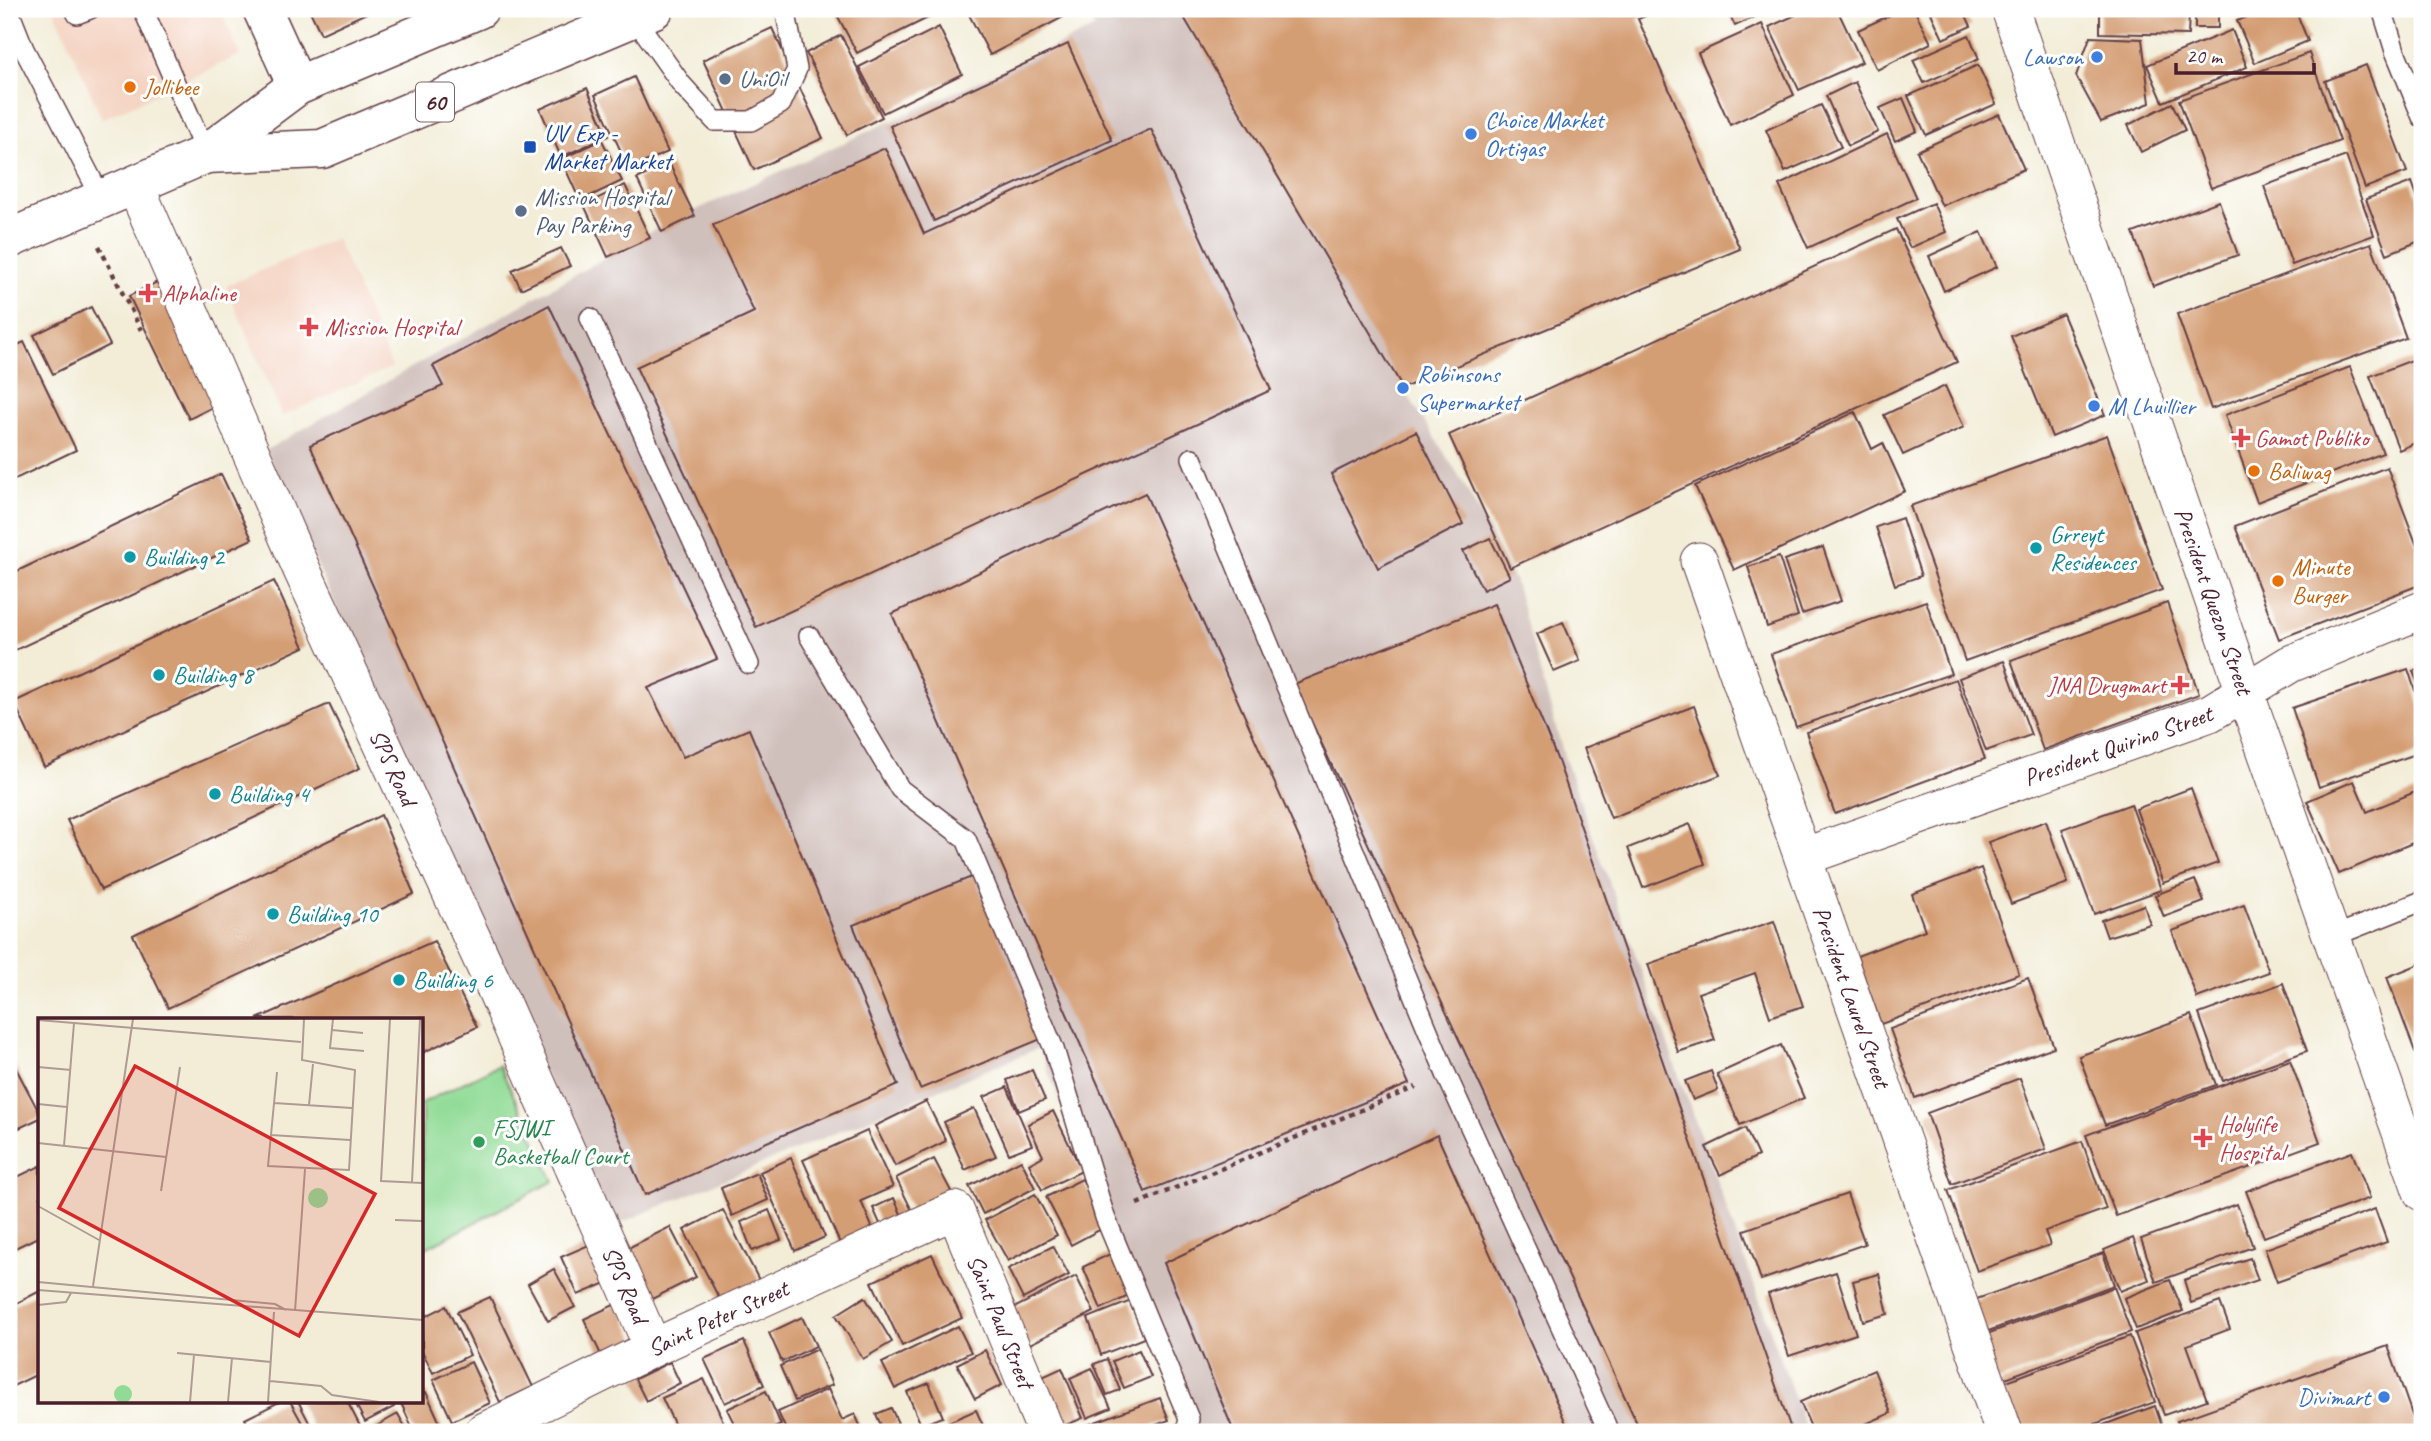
<svg xmlns="http://www.w3.org/2000/svg" width="2431" height="1441" viewBox="0 0 2431 1441" font-family="Caveat,sans-serif">
  <rect width="100%" height="100%" fill="#fff"/>
  <filter id="ink" filterUnits="userSpaceOnUse"><feTurbulence type="fractalNoise" baseFrequency=".0143" numOctaves="2"/><feDisplacementMap in="SourceGraphic" scale="14" xChannelSelector="R" yChannelSelector="G"/><feConvolveMatrix kernelMatrix="1 2 1 2 8 2 1 2 1" color-interpolation-filters="sRGB"/></filter>
  <filter id="wash" filterUnits="userSpaceOnUse"><feTurbulence type="fractalNoise" baseFrequency=".00686" numOctaves="4" result="noise"/><feDisplacementMap in="SourceGraphic" scale="28" xChannelSelector="R" yChannelSelector="G"/><feGaussianBlur stdDeviation="1.57" result="paint"/><feColorMatrix in="noise" values="0 0 0 0 0 0 0 0 0 0 0 0 0 0 0 0 0 1.4 0 .05"/><feComposite in="paint" operator="in"/></filter>
  <g filter="url(#wash)">
    <rect width="100%" height="100%" fill="#f3edd8"/>
    <g fill="#f4d3c1">
      <path d="M54,9H220L240,55L102,119Z"/>
      <path d="M336,238L392,367L282,416L226,286Z"/>
    </g>
    <path fill="#d0c0bc" d="M1086,9H1179L1403,388L1464,484L1514,579L1564,756L1807,1432H1181L1189,1429L1039,1048L613,1226L266,450L663,225L1095,28Z"/>
    <path fill="#92db97" stroke="#6e7d61" stroke-width="2" d="M499,1065L554,1181L422,1250V1103Z"/>
    <g id="blocks">
      <g fill="#d49e75">
        <path d="M309,9H375L321,34Z"/>
        <path d="M834,9H946L857,53Z"/>
        <path d="M966,9H1072L1073,12L990,55Z"/>
        <path d="M1179,9H1662L1638,19L1740,249L1403,388Z"/>
        <path d="M1727,9H1772L1735,26Z"/>
        <path d="M1809,9H1837L1862,62L1799,90L1769,27Z"/>
        <path d="M1903,9H1914L1931,43L1877,70L1858,30Z"/>
        <path d="M1941,9H1963L1971,26L1943,39L1931,13Z"/>
        <rect x="2195" y="9" width="23" height="19"/>
        <path d="M2267,9H2295L2308,41L2255,63L2237,21Z"/>
        <path d="M2100,12L2189,14L2188,35L2100,33Z"/>
        <path d="M1762,24L1794,95L1730,125L1698,53Z"/>
        <path d="M939,27L962,74L883,113L859,67Z"/>
        <path d="M772,28L823,138L754,170L703,60Z"/>
        <path d="M2232,30L2247,67L2163,102L2147,65Z"/>
        <path d="M841,35L882,117L847,135L806,53Z"/>
        <path d="M1969,35L1979,59L1924,83L1913,60Z"/>
        <path d="M2090,37L2142,39L2150,103L2101,122L2076,76Z"/>
        <path d="M1068,44L1112,140L934,221L890,126Z"/>
        <path d="M2309,53L2340,141L2211,188L2179,100Z"/>
        <path d="M1978,65L1996,104L1926,135L1908,96Z"/>
        <path d="M2366,65L2407,172L2365,188L2325,81Z"/>
        <path d="M634,77L668,152L629,169L595,95Z"/>
        <path d="M1855,82L1878,132L1848,146L1826,96Z"/>
        <path d="M587,88L608,136L561,157L540,109Z"/>
        <path d="M1903,98L1917,131L1895,141L1880,108Z"/>
        <path d="M2172,103L2185,130L2141,152L2128,125Z"/>
        <path d="M1821,105L1841,147L1785,172L1766,130Z"/>
        <path d="M1999,114L2024,169L1942,206L1917,151Z"/>
        <path d="M1151,129L1271,390L756,627L636,367L754,312L713,225L885,148L924,234Z"/>
        <path d="M1887,134L1916,198L1808,248L1779,185Z"/>
        <path d="M602,140L622,181L580,201L561,159Z"/>
        <path d="M2346,156L2374,235L2292,265L2264,186Z"/>
        <path d="M669,163L695,216L662,232L637,179Z"/>
        <path d="M2412,182L2422,210V240L2387,254L2366,199Z"/>
        <path d="M625,185L650,238L608,257L584,205Z"/>
        <path d="M2219,201L2238,255L2153,286L2133,233Z"/>
        <path d="M1933,203L1946,232L1910,248L1897,219Z"/>
        <path d="M1896,229L1957,362L1510,568L1449,435Z"/>
        <path d="M1981,232L1997,267L1944,291L1929,256Z"/>
        <path d="M2371,243L2406,338L2211,409L2177,314Z"/>
        <path d="M561,248L570,266L521,289L512,270Z"/>
        <path d="M157,282L217,405L189,419L129,296Z"/>
        <path d="M549,305L717,659L648,688L683,757L749,729L898,1085L645,1195L310,445L443,386L433,366Z"/>
        <path d="M91,307L110,345L53,374L34,335Z"/>
        <path d="M2063,314L2105,415L2052,437L2011,336Z"/>
        <path d="M24,342L76,450L9,482V349Z"/>
        <path d="M2420,357L2422,363V440L2399,450L2370,376Z"/>
        <path d="M2350,367L2383,453L2257,502L2225,415Z"/>
        <path d="M1945,386L1964,427L1903,455L1884,415Z"/>
        <path d="M1855,412L1872,449L1883,443L1905,491L1734,570L1695,486Z"/>
        <path d="M1416,431L1463,524L1378,568L1331,474Z"/>
        <path d="M2107,435L2162,590L1965,661L1910,506Z"/>
        <path d="M2387,467L2422,559V584L2279,639L2235,526Z"/>
        <path d="M221,474L252,539L9,653V575Z"/>
        <path d="M1145,493L1409,1084L1145,1192L892,614Z"/>
        <path d="M1902,518L1921,576L1895,585L1876,527Z"/>
        <path d="M1490,538L1510,577L1483,590L1463,551Z"/>
        <path d="M1823,547L1841,601L1802,614L1784,560Z"/>
        <path d="M1779,557L1798,616L1767,627L1748,567Z"/>
        <path d="M274,581L304,647L44,767L14,702Z"/>
        <path d="M1926,601L1951,674L1796,727L1771,654Z"/>
        <path d="M2167,603L2199,694L2043,750L2011,660Z"/>
        <path d="M1494,604L1558,761L1792,1432H1641L1294,684Z"/>
        <path d="M1563,622L1580,661L1554,672L1537,634Z"/>
        <path d="M2004,661L2031,735L1986,751L1959,678Z"/>
        <path d="M2422,667V694L2413,671Z"/>
        <path d="M2408,669L2422,712V752L2319,787L2292,708Z"/>
        <path d="M1956,679L1985,759L1835,814L1806,732Z"/>
        <path d="M329,704L360,768L101,890L67,820Z"/>
        <path d="M1694,706L1720,775L1611,818L1584,748Z"/>
        <path d="M2354,781L2367,812L2422,789V839L2339,874L2307,801Z"/>
        <path d="M2191,788L2218,863L2163,883L2136,809Z"/>
        <path d="M2131,804L2161,890L2094,914L2062,829Z"/>
        <path d="M381,815L414,894L168,1008L133,935Z"/>
        <path d="M2046,821L2068,883L2011,904L1988,842Z"/>
        <path d="M1690,824L1705,864L1643,888L1628,848Z"/>
        <path d="M1981,868L2019,974L1881,1024L1857,956L1925,930L1912,894Z"/>
        <path d="M974,876L1041,1039L920,1089L853,925Z"/>
        <path d="M2195,880L2204,902L2164,917L2155,895Z"/>
        <path d="M2144,905L2150,924L2107,937L2101,920Z"/>
        <path d="M2244,905L2269,972L2197,998L2172,931Z"/>
        <path d="M1774,921L1803,1006L1770,1017L1755,973L1698,993L1715,1040L1678,1052L1648,964Z"/>
        <path d="M434,941L477,1027L422,1053V1019H257Z"/>
        <path d="M2422,963V1055L2417,1057L2387,977Z"/>
        <path d="M2028,978L2054,1047L1915,1098L1890,1029Z"/>
        <path d="M2283,983L2307,1051L2223,1081L2199,1014Z"/>
        <path d="M2191,1015L2216,1085L2105,1125L2079,1056Z"/>
        <path d="M1781,1045L1804,1098L1740,1125L1717,1074Z"/>
        <path d="M9,1055L40,1114V1118L9,1133Z"/>
        <path d="M2290,1060L2320,1142L2116,1216L2086,1135Z"/>
        <path d="M1032,1070L1045,1100L1019,1111L1007,1080Z"/>
        <path d="M1711,1071L1718,1090L1693,1100L1685,1081Z"/>
        <path d="M2020,1078L2046,1149L1952,1184L1927,1113Z"/>
        <path d="M1007,1087L1032,1145L1009,1154L984,1097Z"/>
        <path d="M926,1101L946,1141L895,1166L875,1126Z"/>
        <path d="M974,1108L996,1156L965,1170L944,1122Z"/>
        <path d="M1053,1111L1082,1171L1042,1190L1029,1164L1043,1156L1028,1124Z"/>
        <path d="M1745,1128L1758,1156L1720,1175L1706,1147Z"/>
        <path d="M867,1131L893,1187L861,1201L875,1234L842,1248L803,1160Z"/>
        <path d="M1437,1135L1570,1432H1234L1164,1263Z"/>
        <path d="M2082,1141L2106,1209L2045,1231L2050,1245L1977,1271L1948,1190Z"/>
        <path d="M2352,1152L2370,1198L2264,1237L2246,1191Z"/>
        <path d="M791,1158L825,1237L795,1251L760,1172Z"/>
        <path d="M934,1159L954,1197L915,1217L896,1178Z"/>
        <path d="M1021,1160L1035,1188L983,1214L969,1186Z"/>
        <path d="M40,1166V1236L9,1251V1181Z"/>
        <path d="M757,1173L768,1200L732,1216L721,1188Z"/>
        <path d="M1082,1179L1107,1226L1071,1245L1046,1197Z"/>
        <path d="M1035,1194L1057,1235L1008,1261L985,1220Z"/>
        <path d="M1847,1194L1865,1244L1761,1280L1744,1230Z"/>
        <path d="M894,1198L905,1223L884,1233L873,1208Z"/>
        <path d="M2237,1204L2253,1247L2156,1282L2141,1239Z"/>
        <path d="M2375,1209L2387,1242L2277,1282L2265,1249Z"/>
        <path d="M723,1210L760,1282L721,1302L684,1230Z"/>
        <path d="M769,1210L781,1240L752,1251L741,1222Z"/>
        <path d="M670,1227L696,1277L652,1299L626,1249Z"/>
        <path d="M2133,1238L2149,1280L2120,1291L2104,1250Z"/>
        <path d="M598,1241L616,1279L578,1295L561,1257Z"/>
        <path d="M1053,1246L1069,1275L1023,1299L1008,1269Z"/>
        <path d="M1114,1252L1133,1294L1101,1309L1083,1267Z"/>
        <path d="M2103,1253L2114,1285L1975,1336L1963,1304Z"/>
        <path d="M932,1254L962,1318L902,1346L872,1282Z"/>
        <path d="M2250,1258L2258,1280L2191,1303L2184,1280Z"/>
        <path d="M554,1269L575,1307L548,1321L528,1284Z"/>
        <path d="M1836,1272L1856,1334L1789,1356L1768,1294Z"/>
        <path d="M1879,1274L1888,1314L1863,1321L1853,1281Z"/>
        <path d="M1076,1276L1094,1312L1026,1346L1008,1311Z"/>
        <path d="M2170,1280L2183,1311L2136,1329L2124,1298Z"/>
        <path d="M2114,1287L2131,1332L1992,1383L1976,1338Z"/>
        <path d="M40,1291V1373L9,1388V1307Z"/>
        <path d="M490,1297L533,1387L500,1402L457,1312Z"/>
        <path d="M865,1297L892,1342L863,1359L836,1315Z"/>
        <path d="M1131,1301L1144,1338L1101,1355L1088,1318Z"/>
        <path d="M2220,1302L2230,1329L2187,1345L2207,1400L2164,1415L2135,1333Z"/>
        <path d="M618,1303L636,1340L602,1357L584,1319Z"/>
        <path d="M446,1306L470,1355L433,1373L422,1351V1318Z"/>
        <path d="M802,1317L816,1346L782,1362L769,1333Z"/>
        <path d="M958,1326L971,1352L895,1389L882,1363Z"/>
        <path d="M2130,1336L2155,1402L2073,1432H2018L2001,1383Z"/>
        <path d="M744,1341L764,1385L725,1403L704,1359Z"/>
        <path d="M2388,1346L2418,1432H2181L2177,1421Z"/>
        <path d="M817,1349L832,1385L795,1401L780,1366Z"/>
        <path d="M985,1350L1002,1385L975,1399L957,1364Z"/>
        <path d="M1139,1350L1151,1377L1124,1388L1112,1361Z"/>
        <path d="M1107,1359L1120,1390L1107,1395L1094,1364Z"/>
        <path d="M471,1362L490,1403L452,1421L433,1380Z"/>
        <path d="M670,1362L680,1383L646,1401L635,1379Z"/>
        <path d="M1062,1368L1083,1418L1049,1432L1029,1383Z"/>
        <path d="M1092,1368L1111,1408L1087,1418L1070,1378Z"/>
        <path d="M1874,1370L1891,1413L1847,1432H1813L1800,1402Z"/>
        <path d="M704,1379L728,1432H678L662,1398Z"/>
        <path d="M929,1383L943,1417L921,1425L907,1392Z"/>
        <path d="M828,1389L842,1420L855,1414L863,1432H787L778,1412Z"/>
        <path d="M766,1391L781,1425L765,1432H738L727,1409Z"/>
        <path d="M426,1392L444,1432H414L401,1403L407,1401H422V1394Z"/>
        <path d="M1160,1398L1169,1420L1138,1432H1068Z"/>
        <path d="M281,1401H290L307,1432H252L245,1419Z"/>
        <path d="M298,1401H347L363,1432H314Z"/>
        <path d="M354,1401H390L394,1407L365,1422Z"/>
        <path d="M2155,1406L2164,1432H2084Z"/>
        <path d="M891,1408L898,1423L883,1430L876,1414Z"/>
        <path d="M976,1410L986,1432H948L944,1424Z"/>
        <path d="M398,1414L408,1432H375L373,1428Z"/>
      </g>
    </g>
  </g>
  <g filter="url(#ink)">
    <use href="#blocks" fill-opacity="0" stroke="#633e45" stroke-width="2"/>
    <g fill="none" stroke-linecap="round" stroke-linejoin="round">
      <g stroke="#633e45" stroke-width="22">
        <g id="service">
          <path d="M75,9L77,14L90,9"/>
          <path d="M143,9L206,154"/>
          <path d="M2382,9L2395,51L2422,117"/>
          <path d="M9,11L24,49L102,199"/>
          <path d="M634,17L682,85L715,121H751L781,104L797,69L785,9"/>
          <path d="M590,318L749,664"/>
          <path d="M1192,458L1446,1074L1609,1432"/>
          <path d="M809,636L900,789L966,839L1054,1049L1105,1217L1189,1419L1186,1432"/>
          <path d="M2332,937L2422,901"/>
        </g>
      </g>
      <g stroke="#633e45" stroke-width="39">
        <g id="minor">
          <path id="s1" d="M2010,9L2245,692L2422,1192"/>
          <path id="s2" d="M135,185L301,568L495,988L653,1348"/>
          <path id="s3" d="M1699,561L2004,1432"/>
          <path id="s4" d="M1803,857L2196,718L2210,713L2290,664L2422,610"/>
          <path id="s5" d="M483,1432L653,1348L955,1210L1046,1432"/>
        </g>
      </g>
      <g stroke="#633e45" stroke-width="41">
        <path id="tertiary" d="M262,9L297,86"/>
      </g>
      <g stroke="#633e45" stroke-width="41">
        <g id="primary">
          <path d="M206,154L322,149L654,9"/>
          <path d="M9,239L206,154L297,86L479,9"/>
        </g>
      </g>
      <g stroke="#633e45" stroke-width="4.5" stroke-dasharray="5 5" stroke-linecap="butt">
        <path d="M99,246L141,330"/>
        <path d="M1137,1204L1416,1087"/>
      </g>
      <use href="#service" stroke="#fff" stroke-width="19"/>
      <use href="#minor" stroke="#fff" stroke-width="37"/>
      <use href="#tertiary" stroke="#fff" stroke-width="38"/>
      <use href="#primary" stroke="#fff" stroke-width="38"/>
    </g>
  </g>
  <g fill="#3f7fe0" stroke="#fff" stroke-width="2.5">
    <circle cx="2097" cy="57" r="7"/>
    <circle cx="1471" cy="134" r="7"/>
    <circle cx="1403" cy="388" r="7"/>
    <circle cx="2094" cy="406" r="7"/>
    <circle cx="2384" cy="1397" r="7"/>
  </g>
  <g fill="#5c6f8a" stroke="#fff" stroke-width="2.5">
    <circle cx="725" cy="79" r="7"/>
    <circle cx="521" cy="211" r="7"/>
  </g>
  <g fill="#e8710a" stroke="#fff" stroke-width="2.5">
    <circle cx="130" cy="87" r="7"/>
    <circle cx="2254" cy="471" r="7"/>
    <circle cx="2278" cy="581" r="7"/>
  </g>
  <rect fill="#1a4fb4" stroke="#fff" stroke-width="2.5" x="523" y="140" width="14" height="14" rx="3.5"/>
  <g fill="#e0444e" stroke="#fff" stroke-width="2.5">
    <path d="M144.5 282.5h7v7h7v7h-7v7h-7v-7h-7v-7h7z"/>
    <path d="M305.5 316.5h7v7h7v7h-7v7h-7v-7h-7v-7h7z"/>
    <path d="M2237.5 427.5h7v7h7v7h-7v7h-7v-7h-7v-7h7z"/>
    <path d="M2176.5 674.5h7v7h7v7h-7v7h-7v-7h-7v-7h7z"/>
    <path d="M2199.5 1127.5h7v7h7v7h-7v7h-7v-7h-7v-7h7z"/>
  </g>
  <g fill="#0f9aa8" stroke="#fff" stroke-width="2.5">
    <circle cx="2036" cy="548" r="7"/>
    <circle cx="130" cy="557" r="7"/>
    <circle cx="159" cy="675" r="7"/>
    <circle cx="215" cy="794" r="7"/>
    <circle cx="273" cy="914" r="7"/>
    <circle cx="399" cy="980" r="7"/>
  </g>
  <circle fill="#2e9e5b" stroke="#fff" stroke-width="2.5" cx="479" cy="1142" r="7"/>
  <g text-anchor="middle" dominant-baseline="central" stroke-width="6" stroke-linejoin="round" paint-order="stroke">
    <rect fill="#fff" stroke="#80626b" stroke-width="2" x="416" y="82.5" width="38" height="39" rx="5"/>
    <g font-size="23" font-weight="bold" fill="#4a1f2b">
      <text x="435" y="102">60</text>
    </g>
    <g font-size="24" fill="#366cbe" stroke="#fff" text-anchor="start">
      <text x="2083" y="57" text-anchor="end">Lawson</text>
      <text x="1485" y="120">Choice Market<tspan x="1485" dy="28">Ortigas</tspan></text>
      <text x="1417" y="374">Robinsons<tspan x="1417" dy="28">Supermarket</tspan></text>
      <text x="2108" y="406">M Lhuillier</text>
      <text x="2370" y="1397" text-anchor="end">Divimart</text>
    </g>
    <g font-size="24" fill="#4e5e75" stroke="#fff" text-anchor="start">
      <text x="739" y="79">UniOil</text>
      <text x="535" y="197">Mission Hospital<tspan x="535" dy="28">Pay Parking</tspan></text>
    </g>
    <g font-size="24" fill="#c56008" stroke="#fff" text-anchor="start">
      <text x="144" y="87">Jollibee</text>
      <text x="2268" y="471">Baliwag</text>
      <text x="2292" y="567">Minute<tspan x="2292" dy="28">Burger</tspan></text>
    </g>
    <g font-size="24" fill="#164399" stroke="#fff" text-anchor="start">
      <text x="544" y="133">UV Exp -<tspan x="544" dy="28">Market Market</tspan></text>
    </g>
    <g font-size="24" fill="#be3a42" stroke="#fff" text-anchor="start">
      <text x="162" y="293">Alphaline</text>
      <text x="325" y="327">Mission Hospital</text>
      <text x="2255" y="438">Gamot Publiko</text>
      <text x="2166" y="685" text-anchor="end">JNA Drugmart</text>
      <text x="2219" y="1124">Holylife<tspan x="2219" dy="28">Hospital</tspan></text>
    </g>
    <g font-size="24" fill="#0d838f" stroke="#fff" text-anchor="start">
      <text x="2050" y="534">Grreyt<tspan x="2050" dy="28">Residences</tspan></text>
      <text x="144" y="557">Building 2</text>
      <text x="173" y="675">Building 8</text>
      <text x="229" y="794">Building 4</text>
      <text x="287" y="914">Building 10</text>
      <text x="413" y="980">Building 6</text>
    </g>
    <g font-size="24" fill="#4a1f2b" stroke="#fff">
      <text stroke="none"><textPath href="#s1" startOffset="626">President Quezon Street</textPath></text>
      <text stroke="none"><textPath href="#s4" startOffset="334">President Quirino Street</textPath></text>
      <text stroke="none"><textPath href="#s2" startOffset="637">SPS Road</textPath></text>
      <text stroke="none"><textPath href="#s3" startOffset="462">President Laurel Street</textPath></text>
      <text stroke="none"><textPath href="#s2" startOffset="1204">SPS Road</textPath></text>
      <text stroke="none"><textPath href="#s5" startOffset="261">Saint Peter Street</textPath></text>
      <text stroke="none"><textPath href="#s5" startOffset="642">Saint Paul Street</textPath></text>
    </g>
    <g font-size="24" fill="#27864d" stroke="#fff" text-anchor="start">
      <text x="493" y="1128">FSJWI<tspan x="493" dy="28">Basketball Court</tspan></text>
    </g>
  </g>
  <g transform="translate(38 1018)">
    <rect width="385" height="385" fill="#f3edd8"/>
    <path d="M270 180a10 10 0 1 1 20 0a10 10 0 1 1-20 0ZM76 376a9 9 0 1 1 18 0a9 9 0 1 1-18 0Z" fill="#92db97"/>
    <path fill="none" stroke="#af9b93" stroke-width="2" d="M295,1L292,30L326,33M352,1L343,163L385,165M0,2L263,24M294,12L325,15M0,49L33,52M239,54L230,148L311,152L317,52L264,42L266,1M236,85L314,90M0,86L29,89M271,87L275,46M233,117L312,122M0,125L128,139M26,128L36,5M374,164L382,1M123,173L142,49M0,188L61,222M357,202L385,203M0,264L237,286L248,292M55,268L95,1M0,272L385,302M0,287L28,284L33,275M257,293L267,151M139,335L233,344M232,363L283,368L294,377L341,384M152,384L156,337M190,384L194,340M230,384L236,294"/>
    <path fill="#d62828" fill-opacity="0.15" stroke="#d62828" stroke-width="3.5" d="M97,48L337,176L261,318L21,190Z"/>
    <rect width="385" height="385" fill="none" stroke="#4a1f2b" stroke-width="3.5"/>
  </g>
  <rect width="2431" height="1441" fill="none" stroke="#fff" stroke-width="35"/>
  <path d="M2176 63v10h138v-10" fill="none" stroke="#4a1f2b" stroke-width="3.5"/>
  <text x="2186" y="63" font-size="21" fill="#4a1f2b" stroke="#ffffff" stroke-width="5" paint-order="stroke">20 m</text>
</svg>
